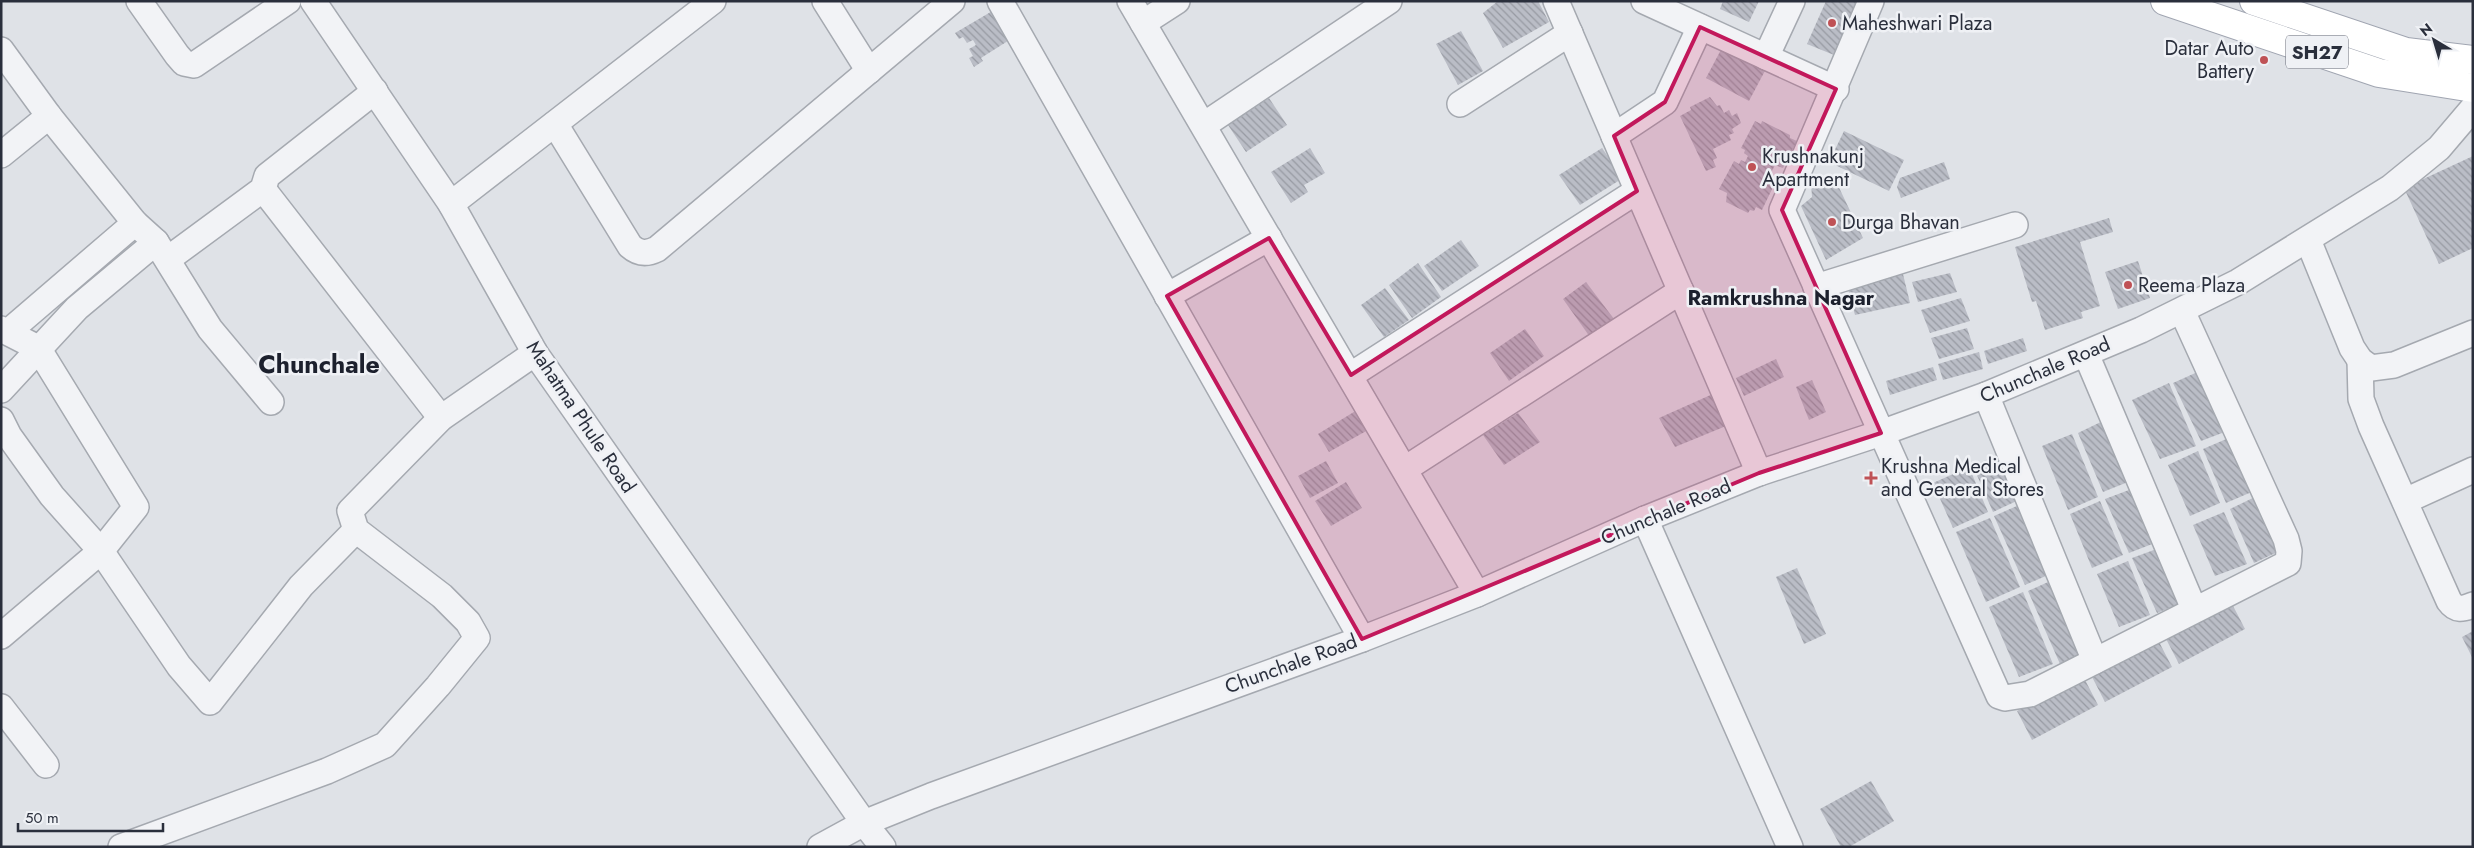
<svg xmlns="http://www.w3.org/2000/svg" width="2474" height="848" viewBox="0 0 2474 848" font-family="Jost,sans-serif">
  <defs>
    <pattern id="building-back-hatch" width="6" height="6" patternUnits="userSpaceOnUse" patternTransform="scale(1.25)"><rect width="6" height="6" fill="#babdc6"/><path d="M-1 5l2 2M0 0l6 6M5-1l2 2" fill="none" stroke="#979aa2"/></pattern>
  </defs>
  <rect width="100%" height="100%" fill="#dfe2e7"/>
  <g fill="url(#building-back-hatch)">
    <path d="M1498,1H1538L1549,22L1503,48L1483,13Z"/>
    <path d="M1723,1H1759L1749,22L1720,9Z"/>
    <path d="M1826,1H1858L1834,55L1807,44Z"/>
    <path d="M994,10L1011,39L981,58L983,61L974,67L969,58L973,56L969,49L976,45L973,40L967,43L963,37L959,39L955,33Z"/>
    <path d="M1461,31L1483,71L1458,85L1436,44Z"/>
    <path d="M1724,44L1767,67L1749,101L1706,78Z"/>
    <path d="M1710,97L1717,106L1720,105L1724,113L1729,110L1732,116L1737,113L1741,123L1732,129L1734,133L1729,135L1731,140L1713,149L1717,158L1713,160L1716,167L1706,171L1680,116L1691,110L1690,107Z"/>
    <path d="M1269,98L1287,125L1246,152L1228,125Z"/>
    <path d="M1755,121L1761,124L1762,121L1790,135V138L1797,141L1783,168L1775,165L1768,179L1775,183L1762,210L1756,207L1754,211L1750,210L1748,213L1726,202L1727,193L1719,189L1734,161L1739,164L1741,160L1745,162L1748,156L1744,153L1745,150L1741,148Z"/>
    <path d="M1844,131L1904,160L1889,191L1829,162Z"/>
    <path d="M1310,148L1325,173L1304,185L1308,192L1291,203L1271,172Z"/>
    <path d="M1602,148L1623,178L1580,205L1559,175Z"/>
    <path d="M2473,156V248L2439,264L2404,188Z"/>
    <path d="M1944,162L1950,179L1901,198L1897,187L1900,178Z"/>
    <path d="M1834,177L1863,238L1826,260L1801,206L1812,197L1811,183Z"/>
    <path d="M2109,218L2113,232L2080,242L2100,306L2081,312L2083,318L2045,330L2036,301L2032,302L2015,247Z"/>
    <path d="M1461,240L1479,266L1442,291L1424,266Z"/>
    <path d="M2138,261L2150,298L2118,309L2105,272Z"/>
    <path d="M1418,263L1441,297L1412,318L1389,285Z"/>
    <path d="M1902,270L1910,303L1855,315L1847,285Z"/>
    <path d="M1950,273L1957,292L1918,302L1912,282Z"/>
    <path d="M1586,282L1614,319L1590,337L1563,299Z"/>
    <path d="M1385,288L1409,320L1384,337L1361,305Z"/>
    <path d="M1961,298L1970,321L1930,333L1921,310Z"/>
    <path d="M1967,328L1974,349L1939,359L1931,338Z"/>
    <path d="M1525,329L1544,356L1509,381L1490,353Z"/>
    <path d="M2023,338L2027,351L1988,364L1984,351Z"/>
    <path d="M1979,352L1983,369L1943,380L1938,364Z"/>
    <path d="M1776,359L1784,377L1744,396L1736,378Z"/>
    <path d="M1933,367L1937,380L1890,395L1886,381Z"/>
    <path d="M2202,370L2230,430L2201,441L2173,383Z"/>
    <path d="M1812,380L1826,412L1809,420L1796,387Z"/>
    <path d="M2169,383L2196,446L2160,459L2132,400Z"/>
    <path d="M1715,393L1731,424L1675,447L1659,418Z"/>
    <path d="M1357,410L1368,430L1329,452L1318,434Z"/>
    <path d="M1518,413L1540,442L1504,465L1483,435Z"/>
    <path d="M2109,418L2133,480L2103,492L2078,433Z"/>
    <path d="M2072,434L2098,497L2068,510L2042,446Z"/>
    <path d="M2231,437L2254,491L2226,503L2203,449Z"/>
    <path d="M2198,451L2220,503L2190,516L2168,465Z"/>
    <path d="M2003,452L2023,498L1993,512L1973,466Z"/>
    <path d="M1326,461L1338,483L1310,498L1298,476Z"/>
    <path d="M1969,467L1988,512L1953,528L1933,483Z"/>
    <path d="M1346,482L1362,508L1331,526L1315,501Z"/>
    <path d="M2137,487L2160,541L2129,553L2105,499Z"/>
    <path d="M2259,495L2284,549L2254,563L2230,509Z"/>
    <path d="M2100,501L2123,555L2092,568L2070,514Z"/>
    <path d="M2026,502L2055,572L2025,585L1994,516Z"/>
    <path d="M2224,512L2247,564L2215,576L2193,525Z"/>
    <path d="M1990,518L2020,587L1986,602L1956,532Z"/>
    <path d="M2162,547L2187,601L2157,613L2132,558Z"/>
    <path d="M2128,561L2150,615L2119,627L2097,574Z"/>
    <path d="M1797,568L1826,634L1804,644L1776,577Z"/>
    <path d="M2057,578L2088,653L2060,664L2028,591Z"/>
    <path d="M2023,592L2053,664L2019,677L1989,607Z"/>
    <path d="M2230,600L2245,629L2179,664L2164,635Z"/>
    <path d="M2473,631V659L2462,637Z"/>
    <path d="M2157,638L2172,667L2105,702L2090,673Z"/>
    <path d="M2083,676L2098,705L2032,740L2017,711Z"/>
    <path d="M1871,781L1894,821L1849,847H1841L1820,809Z"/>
  </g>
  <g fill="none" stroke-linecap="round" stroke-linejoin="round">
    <g stroke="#a5a9b0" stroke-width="28">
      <g id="minor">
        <path d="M139,1L177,55L184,63L194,65L288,1"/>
        <path d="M313,1L451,204L535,353L864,823L883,847"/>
        <path d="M825,1L869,71"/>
        <path d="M1000,1L1362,639"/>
        <path d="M1130,1L1477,594"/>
        <path d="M1556,1L1759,473"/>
        <path d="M1644,1L1836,89"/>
        <path d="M1871,1L1782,210L1999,696L2005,698L2030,694L2288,563L2289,551L2286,539L2182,311"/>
        <path d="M1143,23L1177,1"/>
        <path d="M1,50L49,116L135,223L156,242L210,329L271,402"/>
        <path d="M1766,57L1792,1"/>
        <path d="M1460,104L1570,33"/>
        <path d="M555,124L630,246C639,254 647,254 657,249L952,1"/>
        <path d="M1204,125L1389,1"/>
        <path d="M1614,136L1665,102L1700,27"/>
        <path d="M1,155L49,116"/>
        <path d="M263,189L441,418"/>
        <path d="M451,204L713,1"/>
        <path d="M2308,240L2352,348L2360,360L2371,368L2394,365L2473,333"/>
        <path d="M168,259L263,189L267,176L375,91"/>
        <path d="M1816,287L2015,225"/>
        <path d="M1167,296L1269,238"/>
        <path d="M1,329L38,348L136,507L101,551L1,636"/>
        <path d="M8,332L135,223"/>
        <path d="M2086,354L2194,609"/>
        <path d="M2360,360L2361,399L2371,426L2449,601C2456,611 2463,609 2473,605"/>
        <path d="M1351,375L1637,191"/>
        <path d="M1,390L77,308L156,242"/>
        <path d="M1986,395L2095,661"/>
        <path d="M1,420L9,436L52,496L101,551L179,666L210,702L301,586L356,530"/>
        <path d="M1405,469L1681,291"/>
        <path d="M2405,501L2473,470"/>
        <path d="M1645,519L1790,847"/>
        <path d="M1,707L46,765"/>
        <path d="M121,847L327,771L385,745L438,686L477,638L468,622L442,596L356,530L350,511L441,418L535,353"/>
        <path d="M820,847L864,823L931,796L1362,639L1477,594L1645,519L1759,473L1881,433L1986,395L2141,330L2238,282L2390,188L2439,148L2473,108"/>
      </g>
    </g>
    <g stroke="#a0a5b1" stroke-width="30">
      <g id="major">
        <path d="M2165,1L2379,73L2473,88"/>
        <path d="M2254,1L2406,52L2473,60"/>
      </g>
    </g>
    <use href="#minor" stroke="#f2f3f6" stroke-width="25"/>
    <use href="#major" stroke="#fff" stroke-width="28"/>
  </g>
  <path fill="#c2185b" fill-opacity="0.2" stroke="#c2185b" stroke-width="4" stroke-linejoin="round" d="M1700,27L1836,89L1782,210L1881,433L1759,473L1362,639L1167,296L1269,238L1351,375L1637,191L1614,136L1665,102Z"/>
  <g fill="#bf5256" stroke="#eff1f5" stroke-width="2">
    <circle cx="1832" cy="23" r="5"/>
    <circle cx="2264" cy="60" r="5"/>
    <circle cx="1752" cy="167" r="5"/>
    <circle cx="1832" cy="222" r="5"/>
    <circle cx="2128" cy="285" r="5"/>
    <path d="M1868.5 470.5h5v5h5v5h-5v5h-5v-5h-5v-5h5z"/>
  </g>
  <g text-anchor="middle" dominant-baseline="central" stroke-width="5" stroke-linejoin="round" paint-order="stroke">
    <rect fill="#eff1f5" stroke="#656974" stroke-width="1" x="2286" y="35.5" width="62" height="33" rx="4"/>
    <g font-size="19" font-weight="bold" fill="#2a2f3c">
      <text x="2317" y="52">SH27</text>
    </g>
    <g font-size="20" fill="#2a2f3c" stroke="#eff1f5" text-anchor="start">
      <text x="1842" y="23">Maheshwari Plaza</text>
      <text x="2254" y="48" text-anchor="end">Datar Auto<tspan x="2254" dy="23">Battery</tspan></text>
      <text x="1762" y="156">Krushnakunj<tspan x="1762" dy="23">Apartment</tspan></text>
      <text x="1842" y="222">Durga Bhavan</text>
      <text x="2138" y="285">Reema Plaza</text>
      <text x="1881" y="466">Krushna Medical<tspan x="1881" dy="23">and General Stores</tspan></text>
    </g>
    <g font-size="20" fill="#2a2f3c" stroke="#eff1f5">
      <text transform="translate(2045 370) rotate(-23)">Chunchale Road</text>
      <text transform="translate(581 417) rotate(56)">Mahatma Phule Road</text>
      <text transform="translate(1666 512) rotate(-23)">Chunchale Road</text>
      <text transform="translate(1291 664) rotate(-20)">Chunchale Road</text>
    </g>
    <g font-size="21" font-weight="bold" fill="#1c202d" stroke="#eff1f5">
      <text x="1781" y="298">Ramkrushna Nagar</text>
    </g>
    <g font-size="25" font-weight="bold" fill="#1c202d" stroke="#eff1f5">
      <text x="319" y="364">Chunchale</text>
    </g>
  </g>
  <rect width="2474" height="848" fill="none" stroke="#2a2f3c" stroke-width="5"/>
  <g transform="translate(2434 40) rotate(322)" stroke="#eff1f5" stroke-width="4" paint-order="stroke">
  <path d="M0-4L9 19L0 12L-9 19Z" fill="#2a2f3c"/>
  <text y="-8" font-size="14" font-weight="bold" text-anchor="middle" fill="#2a2f3c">N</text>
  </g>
  <path d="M18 823v8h145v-8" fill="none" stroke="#2a2f3c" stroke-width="2.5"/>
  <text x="25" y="823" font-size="15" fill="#2a2f3c" stroke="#eff1f5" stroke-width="4" paint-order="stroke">50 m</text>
</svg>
